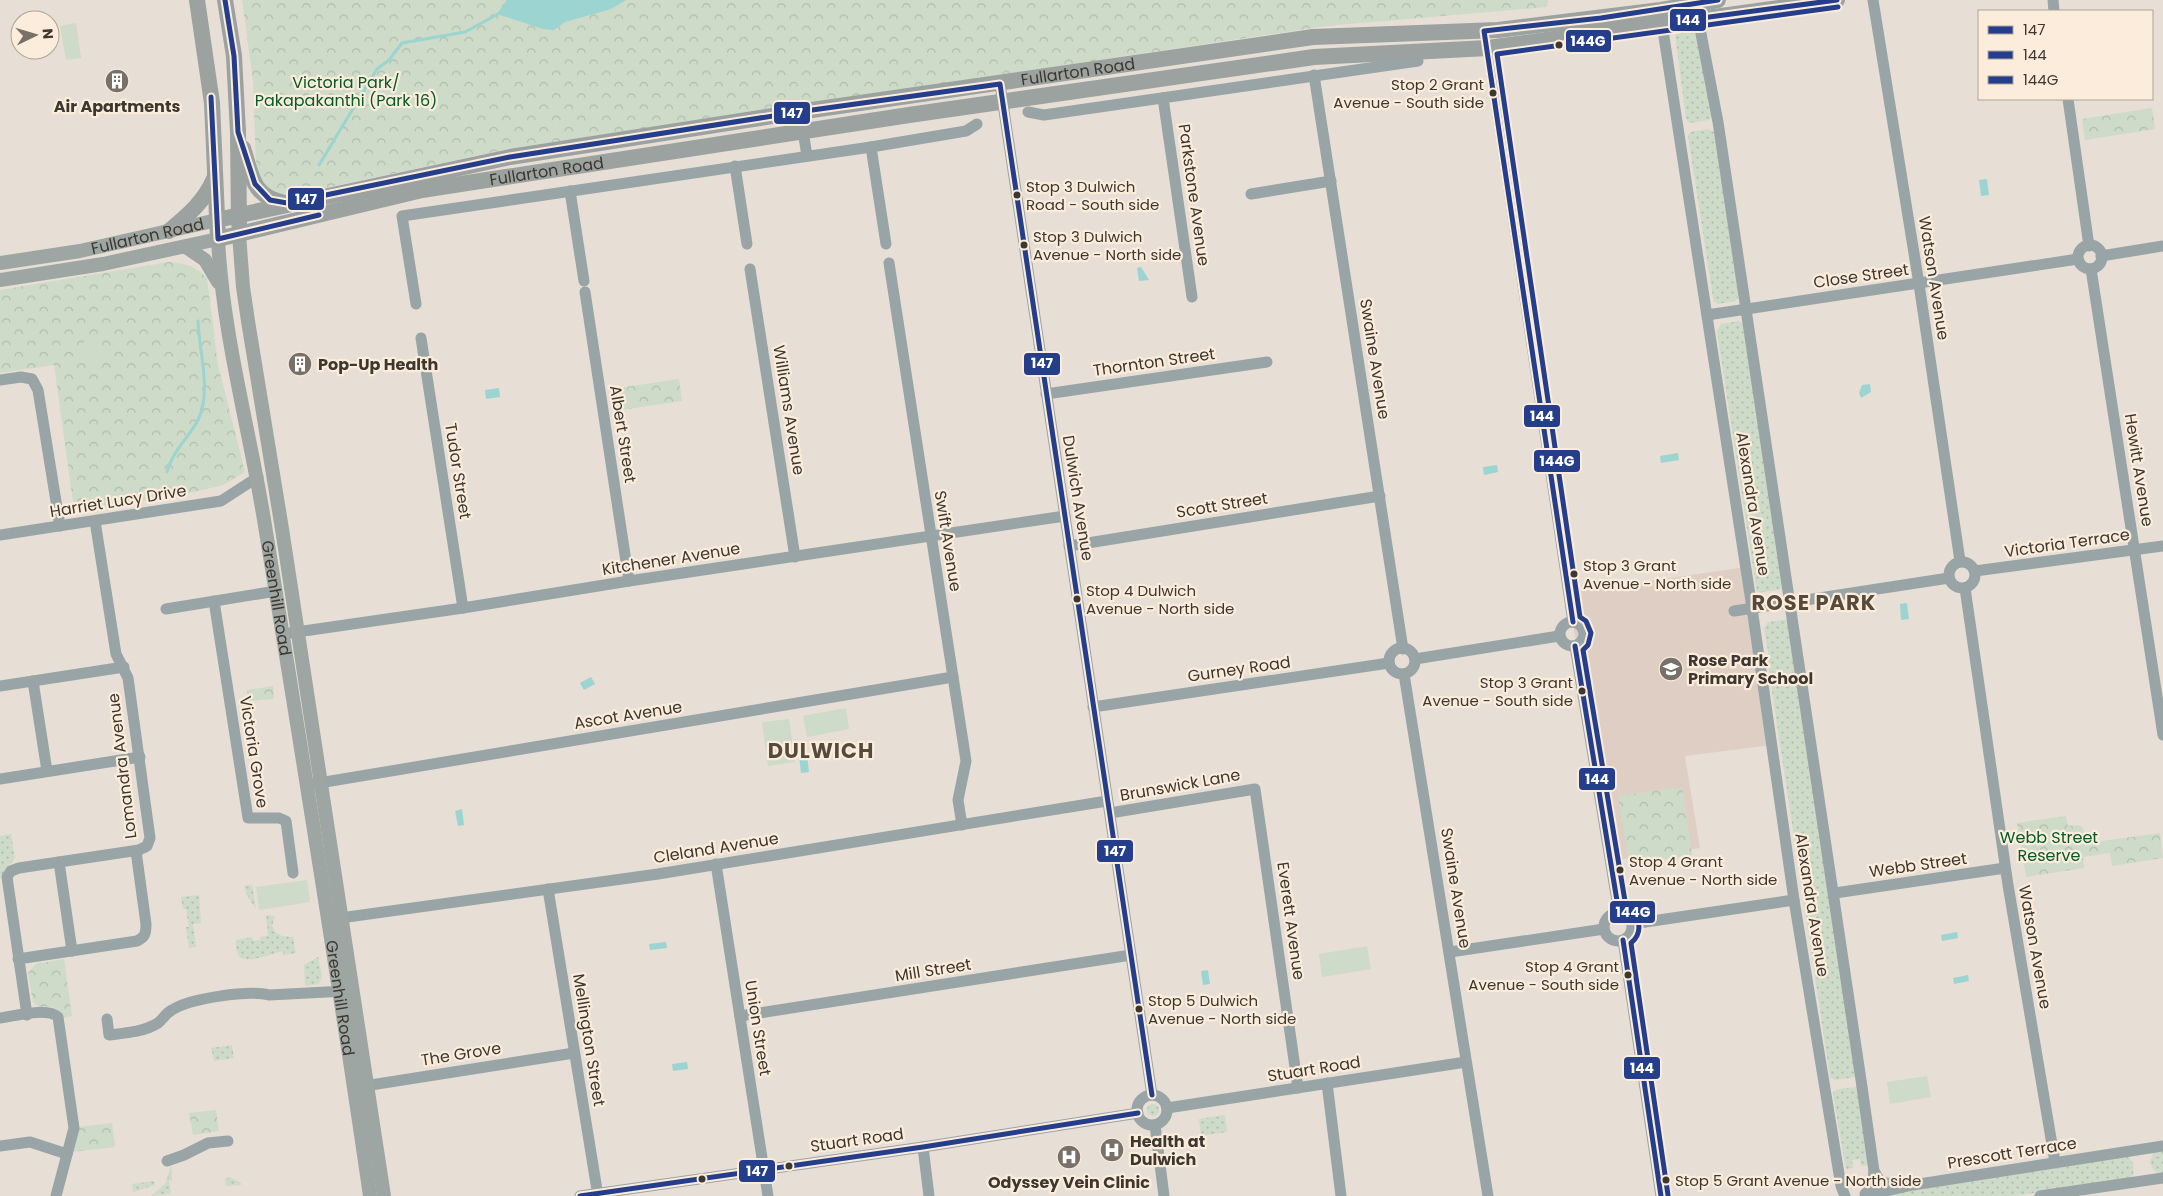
<svg xmlns="http://www.w3.org/2000/svg" width="2163" height="1196" viewBox="0 0 2163 1196" font-family="Poppins,sans-serif">
  <defs>
    <pattern id="grass-dots" width="8" height="8" patternUnits="userSpaceOnUse" patternTransform="scale(1.25)"><rect width="8" height="8" fill="#cddbc8"/><path d="M2 2h.1M6 6h.1" fill="none" stroke="#b1bdac" stroke-width="1.8" stroke-linecap="round"/></pattern>
    <pattern id="park-crowns" width="20" height="18" patternUnits="userSpaceOnUse" patternTransform="scale(1.25)"><rect width="20" height="18" fill="#cddbc8"/><path d="M2 6a3 3 0 1 1 6 0M12 15a3 3 0 1 1 6 0" fill="none" stroke="#b1bdac"/></pattern>
  </defs>
  <rect width="100%" height="100%" fill="#e7ded5"/>
  <path fill="#decec3" d="M1746,567L1772,745L1685,756L1700,848L1611,861L1568,593Z"/>
  <g fill="url(#grass-dots)">
    <path d="M1696,31L1712,117L1709,120L1690,123L1686,119L1675,34Z"/>
    <path d="M1709,129L1715,133L1739,295L1736,301L1718,304L1713,301V298L1688,136L1690,132Z"/>
    <path d="M1739,321L1743,324L1783,589L1757,593L1717,331L1721,324Z"/>
    <path d="M1788,619L1856,1077L1835,1080L1830,1077L1767,658L1769,657L1764,628L1768,622Z"/>
    <path d="M11,834L15,858L0,878V836Z"/>
    <path d="M252,885L256,909L246,894L244,886Z"/>
    <path d="M199,895L201,923L193,924L196,947L189,948L186,927H189L186,909H183L181,897Z"/>
    <path d="M266,915L275,916L272,926L275,932L282,936L293,937L296,953L283,955V951C274,953 245,965 239,956C236,952 236,944 236,940L252,937L253,941L260,940V937L268,936Z"/>
    <path d="M318,957L322,976L319,984L305,986L304,965Z"/>
    <path d="M232,1045L234,1058L214,1061L211,1048Z"/>
    <path d="M1857,1087L1871,1165L1861,1166L1860,1159L1852,1160L1853,1168L1846,1169L1833,1095V1092L1838,1089Z"/>
    <circle cx="1153" cy="1110" r="6"/>
    <path d="M1225,1115L1227,1132L1201,1136L1199,1119Z"/>
    <path d="M2163,1150V1174H2158L2152,1168L2150,1161L2154,1151Z"/>
    <path d="M2126,1156C2134,1160 2134,1168 2133,1175L2129,1179L2014,1196H1879Z"/>
    <path d="M171,1165L172,1180L169,1181L171,1194L151,1196L166,1183Z"/>
    <path d="M230,1177L241,1183V1185L226,1186L225,1179Z"/>
    <path d="M154,1181L155,1185L133,1192L132,1184Z"/>
  </g>
  <g fill="url(#park-crowns)">
    <path d="M242,0H1548L1547,7L1326,26L508,149L283,197L268,192L256,169L253,80Z"/>
    <path d="M2152,108L2155,129L2085,140L2082,119Z"/>
    <path d="M169,262C186,264 194,265 207,278L218,365L245,472L223,485L190,493L90,509L73,502L54,365L0,373V290Z"/>
    <path d="M679,379L682,401L614,411L611,389Z"/>
    <path d="M273,686L274,699L249,701L247,690Z"/>
    <path d="M1682,787L1692,855L1629,865L1618,796Z"/>
    <path d="M2066,816L2068,826L2078,825L2082,827L2085,835L2094,834L2095,842L2160,833L2163,858L2112,866L2110,853L2083,857L2084,868L2026,877L2017,823Z"/>
    <path d="M64,959L72,1016L63,1018C55,999 43,1013 33,1002L28,973L36,964Z"/>
    <path d="M216,1110L219,1131L193,1135L189,1113Z"/>
    <path d="M112,1123L115,1147L72,1152L78,1127Z"/>
  </g>
  <g fill="#cddbc8">
    <path d="M76,23L81,58L66,60L60,26Z"/>
    <path d="M85,339L108,348L100,369L77,359Z"/>
    <path d="M846,708L849,729L807,737L803,716Z"/>
    <path d="M789,719L795,762L768,766L762,722Z"/>
    <path d="M307,880L310,902L259,910L256,887Z"/>
    <path d="M1367,946L1371,969L1322,977L1319,954Z"/>
    <path d="M1927,1076L1931,1097L1890,1104L1887,1082Z"/>
  </g>
  <g fill="#9bd4d1">
    <path d="M507,0H626L611,9L565,22L554,30L543,29L497,14Z"/>
    <path d="M1987,179L1989,195L1981,196L1979,180Z"/>
    <path d="M1141,267L1149,280L1139,281L1137,268Z"/>
    <path d="M1870,384L1871,392L1861,398L1859,393L1862,385Z"/>
    <path d="M499,388L500,397L486,399L485,390Z"/>
    <path d="M1678,453L1679,460L1661,463L1660,456Z"/>
    <path d="M1497,465L1498,472L1484,475L1483,467Z"/>
    <path d="M1907,603L1909,619L1901,620L1900,604Z"/>
    <path d="M591,677L595,684L584,690L580,683Z"/>
    <path d="M807,754L809,772L801,773L799,755Z"/>
    <path d="M462,809L464,825L458,826L455,811Z"/>
    <path d="M1957,932L1958,938L1942,941L1941,935Z"/>
    <path d="M666,942L667,948L650,950L649,944Z"/>
    <path d="M1208,970L1210,984L1203,985L1201,971Z"/>
    <path d="M1968,975L1969,981L1954,984L1953,978Z"/>
    <path d="M687,1062L688,1069L673,1071L672,1064Z"/>
  </g>
  <g fill="none" stroke-linecap="round" stroke-linejoin="round">
    <g stroke="#9bd4d1" stroke-width="3">
      <path d="M319,165L377,69L389,60L402,43L465,32L500,13"/>
      <path d="M167,472C173,450 188,439 198,420C212,390 199,352 198,321"/>
    </g>
    <g stroke="#98a4a5" stroke-width="11">
      <path d="M1873,0L1919,284L1960,561"/>
      <path d="M2053,0L2054,11"/>
      <path d="M1698,18L1718,122L1861,1080L1874,1171L1872,1188L1865,1194"/>
      <path d="M1662,24L1752,608L1794,900L1841,1186L1845,1196"/>
      <path d="M1488,48L1573,622"/>
      <path d="M1314,75L1403,649"/>
      <path d="M1000,84L1152,1095"/>
      <path d="M1163,98L1192,297"/>
      <path d="M2068,99L2089,246"/>
      <path d="M1028,112L1044,115L1418,61"/>
      <path d="M803,131L807,156"/>
      <path d="M871,147L886,244"/>
      <path d="M735,166L747,244"/>
      <path d="M570,191L584,281"/>
      <path d="M1251,194L1331,181"/>
      <circle cx="2090" cy="257" r="12"/>
      <path d="M2101,256L2163,246"/>
      <path d="M889,263L966,761L958,800L962,825"/>
      <path d="M750,269L795,557"/>
      <path d="M2091,269L2163,735"/>
      <path d="M585,292L629,581"/>
      <path d="M416,304L402,216L871,147L966,131L977,124"/>
      <path d="M1707,315L2078,259"/>
      <path d="M421,338L463,608"/>
      <path d="M0,380L21,377L32,379L38,390L60,526"/>
      <path d="M1046,394L1267,362"/>
      <path d="M0,535L221,501L258,477"/>
      <path d="M1069,546L1380,496"/>
      <circle cx="1962" cy="575" r="13"/>
      <path d="M1975,571L2163,546"/>
      <path d="M1965,588L2008,885L2055,1162"/>
      <path d="M214,601L248,818H279L286,821L293,873"/>
      <path d="M166,609L276,591"/>
      <path d="M1734,611L1949,578"/>
      <circle cx="1572" cy="634" r="12"/>
      <path d="M283,634L463,608L629,581L1065,516"/>
      <path d="M1575,646L1619,913"/>
      <circle cx="1402" cy="661" r="13"/>
      <path d="M1415,659L1559,636"/>
      <path d="M1404,674L1488,1196"/>
      <path d="M33,681L47,771"/>
      <path d="M0,686L124,667"/>
      <path d="M1093,707L1389,663"/>
      <path d="M0,779L140,757"/>
      <path d="M313,784L953,677"/>
      <path d="M1110,813L1255,789L1298,1088"/>
      <path d="M59,862L72,951"/>
      <path d="M716,864L768,1196"/>
      <path d="M548,889L598,1196"/>
      <path d="M1835,893L2005,868"/>
      <circle cx="1618" cy="927" r="14"/>
      <path d="M333,919L658,874L1107,801"/>
      <path d="M1632,924L1794,900"/>
      <path d="M1623,940L1661,1196"/>
      <path d="M1450,952L1604,929"/>
      <path d="M18,959L137,941C145,937 146,934 146,924L136,851"/>
      <path d="M27,1015L7,877L11,871L19,868L139,850L147,846L150,838L128,678L116,654L95,521"/>
      <path d="M740,1016L1131,955"/>
      <path d="M0,1018C15,1016 47,1007 58,1017L74,1128L56,1196"/>
      <path d="M107,1019L109,1035C125,1033 144,1032 158,1023C163,1019 166,1013 172,1010C190,998 249,990 269,995L346,991"/>
      <path d="M1327,1083L1341,1196"/>
      <path d="M358,1087L574,1053"/>
      <circle cx="1152" cy="1110" r="15"/>
      <path d="M1167,1108L1466,1062"/>
      <path d="M1155,1125L1164,1196"/>
      <path d="M0,1146L30,1142L67,1154"/>
      <path d="M923,1147L929,1196"/>
      <path d="M167,1161L184,1155L208,1143L228,1141"/>
      <path d="M1874,1171L1880,1181L1901,1187"/>
      <path d="M1867,1195L1913,1185L2163,1146"/>
      <path d="M580,1196L923,1147L1138,1113"/>
      <path d="M2040,1196L2163,1178"/>
    </g>
    <g stroke="#9da6a3" stroke-width="14">
      <path d="M239,234L243,287L248,321L282,529L384,1196"/>
      <path d="M186,247L205,260L218,282"/>
      <path id="s1" d="M0,263L80,251L217,220"/>
      <path id="s2" d="M0,280L103,264L218,239C223,339 251,434 266,532C302,753 338,974 370,1196"/>
    </g>
    <g stroke="#9ba29f" stroke-width="16">
      <path id="s3" d="M197,0L212,103L218,239L422,190L909,115L1314,57L1488,48L1837,0"/>
      <path d="M225,0L234,56L238,132L239,224"/>
      <path d="M243,148C252,176 252,197 285,203"/>
      <path id="s4" d="M217,220L510,157L805,111L1313,37L1498,30L1661,10L1718,0"/>
      <path d="M169,231C188,215 204,202 214,179"/>
    </g>
    <g stroke="#fbecdb" stroke-width="9">
      <g id="bus-1">
        <path d="M225,0L234,56L238,132L255,184L270,200L287,203L510,157L805,111L1000,84L1152,1095"/>
        <path d="M211,97L218,239L319,215"/>
        <path d="M580,1196L923,1147L1138,1113"/>
      </g>
    </g>
    <g stroke="#fbecdb" stroke-width="9">
      <g id="bus-2">
        <path d="M1687,20L1837,0"/>
        <path d="M1573,622L1484,31L1601,18L1718,0"/>
        <path d="M1575,646L1619,913"/>
        <path d="M1623,940L1661,1196"/>
      </g>
    </g>
    <g stroke="#fbecdb" stroke-width="9">
      <path id="bus-3" d="M1668,1195L1631,943C1644,932 1640,915 1626,907L1583,650L1588,645L1591,633L1586,621L1580,617L1497,54L1838,7"/>
    </g>
    <use href="#bus-1" stroke="#243e8c" stroke-width="5"/>
    <use href="#bus-2" stroke="#243e8c" stroke-width="5"/>
    <use href="#bus-3" stroke="#243e8c" stroke-width="5"/>
  </g>
  <defs>
    <g id="building-disc" transform="scale(1.25)"><circle r="9.5" fill="#78716a" stroke="#fbecdb"/><path d="M-4-6H4V6H1V3H-1V6H-4ZM-2.5-4.3h1.7v1.8h-1.7ZM.8-4.3h1.7v1.8H.8ZM-2.5-1h1.7V.8h-1.7ZM.8-1h1.7V.8H.8Z" fill="#fff"/></g>
    <g id="school-disc" transform="scale(1.25)"><circle r="9.5" fill="#78716a" stroke="#fbecdb"/><path d="M0-5L7-2L0 1L-7-2ZM-4 1L0 2.5L4 1V4Q0 6-4 4Z" fill="#fff"/></g>
    <g id="hospital-disc" transform="scale(1.25)"><circle r="9.5" fill="#78716a" stroke="#fbecdb"/><path d="M-5-5h3v3.5h4V-5h3V5h-3V1.5h-4V5h-3Z" fill="#fff"/></g>
  </defs>
  <g fill-rule="evenodd">
    <use href="#building-disc" x="117" y="81"/>
    <use href="#building-disc" x="300" y="364"/>
    <use href="#school-disc" x="1671" y="669"/>
    <use href="#hospital-disc" x="1112" y="1150"/>
    <use href="#hospital-disc" x="1069" y="1157"/>
  </g>
  <g fill="#3d3730" stroke="#fbecdb" stroke-width="2">
    <circle cx="1559" cy="45" r="4.5"/>
    <circle cx="1493" cy="93" r="4.5"/>
    <circle cx="1017" cy="195" r="4.5"/>
    <circle cx="1024" cy="245" r="4.5"/>
    <circle cx="1574" cy="574" r="4.5"/>
    <circle cx="1077" cy="599" r="4.5"/>
    <circle cx="1582" cy="691" r="4.5"/>
    <circle cx="1620" cy="870" r="4.5"/>
    <circle cx="1628" cy="975" r="4.5"/>
    <circle cx="1139" cy="1009" r="4.5"/>
    <circle cx="789" cy="1166" r="4.5"/>
    <circle cx="702" cy="1179" r="4.5"/>
    <circle cx="1666" cy="1180" r="4.5"/>
  </g>
  <g text-anchor="middle" dominant-baseline="central" stroke-width="4.5" stroke-linejoin="round" paint-order="stroke">
    <g font-size="15" fill="#3d3730" stroke="#fbecdb" text-anchor="start">
      <text x="1484" y="84" text-anchor="end">Stop 2 Grant<tspan x="1484" dy="18">Avenue - South side</tspan></text>
      <text x="1026" y="186">Stop 3 Dulwich<tspan x="1026" dy="18">Road - South side</tspan></text>
      <text x="1033" y="236">Stop 3 Dulwich<tspan x="1033" dy="18">Avenue - North side</tspan></text>
      <text x="1583" y="565">Stop 3 Grant<tspan x="1583" dy="18">Avenue - North side</tspan></text>
      <text x="1086" y="590">Stop 4 Dulwich<tspan x="1086" dy="18">Avenue - North side</tspan></text>
      <text x="1573" y="682" text-anchor="end">Stop 3 Grant<tspan x="1573" dy="18">Avenue - South side</tspan></text>
      <text x="1629" y="861">Stop 4 Grant<tspan x="1629" dy="18">Avenue - North side</tspan></text>
      <text x="1619" y="966" text-anchor="end">Stop 4 Grant<tspan x="1619" dy="18">Avenue - South side</tspan></text>
      <text x="1148" y="1000">Stop 5 Dulwich<tspan x="1148" dy="18">Avenue - North side</tspan></text>
      <text x="1675" y="1180">Stop 5 Grant Avenue - North side</text>
    </g>
    <g font-size="16" fill="#3d3730" stroke="#fbecdb">
      <text stroke="none"><textPath href="#s4" startOffset="874">Fullarton Road</textPath></text>
      <text stroke="none"><textPath href="#s3" startOffset="576">Fullarton Road</textPath></text>
      <text transform="translate(1194 195) rotate(82)">Parkstone Avenue</text>
      <text stroke="none"><textPath href="#s1" startOffset="150">Fullarton Road</textPath></text>
      <text transform="translate(1861 276) rotate(-8)">Close Street</text>
      <text transform="translate(1934 278) rotate(81)">Watson Avenue</text>
      <text transform="translate(1375 359) rotate(81)">Swaine Avenue</text>
      <text transform="translate(1154 362) rotate(-8)">Thornton Street</text>
      <text transform="translate(789 410) rotate(81)">Williams Avenue</text>
      <text transform="translate(623 434) rotate(81)">Albert Street</text>
      <text transform="translate(2139 470) rotate(81)">Hewitt Avenue</text>
      <text transform="translate(458 471) rotate(81)">Tudor Street</text>
      <text transform="translate(1078 498) rotate(81)">Dulwich Avenue</text>
      <text transform="translate(118 501) rotate(-9)">Harriet Lucy Drive</text>
      <text transform="translate(1753 504) rotate(81)">Alexandra Avenue</text>
      <text transform="translate(1222 505) rotate(-9)">Scott Street</text>
      <text transform="translate(948 541) rotate(81)">Swift Avenue</text>
      <text transform="translate(2067 543) rotate(-8)">Victoria Terrace</text>
      <text transform="translate(671 559) rotate(-9)">Kitchener Avenue</text>
      <text stroke="none"><textPath href="#s2" startOffset="586">Greenhill Road</textPath></text>
      <text transform="translate(1239 669) rotate(-8)">Gurney Road</text>
      <text transform="translate(628 715) rotate(-9)">Ascot Avenue</text>
      <text transform="translate(254 752) rotate(81)">Victoria Grove</text>
      <text transform="translate(122 766) rotate(-97)">Lomandra Avenue</text>
      <text transform="translate(1180 785) rotate(-10)">Brunswick Lane</text>
      <text transform="translate(716 848) rotate(-9)">Cleland Avenue</text>
      <text transform="translate(1918 865) rotate(-8)">Webb Street</text>
      <text transform="translate(1456 888) rotate(81)">Swaine Avenue</text>
      <text transform="translate(1812 905) rotate(81)">Alexandra Avenue</text>
      <text transform="translate(1291 921) rotate(82)">Everett Avenue</text>
      <text transform="translate(2035 947) rotate(80)">Watson Avenue</text>
      <text transform="translate(933 970) rotate(-9)">Mill Street</text>
      <text stroke="none"><textPath href="#s2" startOffset="991">Greenhill Road</textPath></text>
      <text transform="translate(758 1028) rotate(81)">Union Street</text>
      <text transform="translate(589 1040) rotate(81)">Mellington Street</text>
      <text transform="translate(461 1054) rotate(-9)">The Grove</text>
      <text transform="translate(1314 1069) rotate(-9)">Stuart Road</text>
      <text transform="translate(857 1140) rotate(-8)">Stuart Road</text>
      <text transform="translate(2012 1153) rotate(-9)">Prescott Terrace</text>
    </g>
    <g font-size="16" fill="#025b28" stroke="#fbecdb">
      <text x="346" y="82">Victoria Park/<tspan x="346" dy="18">Pakapakanthi (Park 16)</tspan></text>
      <text x="2049" y="837">Webb Street<tspan x="2049" dy="18">Reserve</tspan></text>
    </g>
    <g font-size="16" font-weight="bold" fill="#3d3730" stroke="#fbecdb" text-anchor="start">
      <text x="117" y="106" text-anchor="middle">Air Apartments</text>
      <text x="318" y="364">Pop-Up Health</text>
      <text x="1688" y="660">Rose Park<tspan x="1688" dy="18">Primary School</tspan></text>
      <text x="1130" y="1141">Health at<tspan x="1130" dy="18">Dulwich</tspan></text>
      <text x="1069" y="1182" text-anchor="middle">Odyssey Vein Clinic</text>
    </g>
    <g font-size="21" font-weight="bold" letter-spacing="1" fill="#564a3c" stroke="#fbecdb">
      <text x="1814" y="602">ROSE PARK</text>
      <text x="821" y="750">DULWICH</text>
    </g>
  </g>
  <g stroke="#fbecdb" stroke-width="2">
    <rect x="1669" y="8" width="38" height="24" rx="5" fill="#243e8c"/>
    <rect x="1565" y="29" width="47" height="24" rx="5" fill="#243e8c"/>
    <rect x="773" y="101" width="38" height="24" rx="5" fill="#243e8c"/>
    <rect x="287" y="187" width="38" height="24" rx="5" fill="#243e8c"/>
    <rect x="1023" y="352" width="38" height="24" rx="5" fill="#243e8c"/>
    <rect x="1523" y="404" width="38" height="24" rx="5" fill="#243e8c"/>
    <rect x="1533" y="449" width="48" height="24" rx="5" fill="#243e8c"/>
    <rect x="1578" y="767" width="38" height="24" rx="5" fill="#243e8c"/>
    <rect x="1096" y="839" width="38" height="24" rx="5" fill="#243e8c"/>
    <rect x="1609" y="900" width="47" height="24" rx="5" fill="#243e8c"/>
    <rect x="1623" y="1056" width="38" height="24" rx="5" fill="#243e8c"/>
    <rect x="738" y="1159" width="38" height="24" rx="5" fill="#243e8c"/>
  </g>
  <g font-size="14" text-anchor="middle" font-weight="bold" fill="#fff">
    <text x="1688" y="25">144</text>
    <text x="1588" y="46">144G</text>
    <text x="792" y="118">147</text>
    <text x="306" y="204">147</text>
    <text x="1042" y="368">147</text>
    <text x="1542" y="421">144</text>
    <text x="1557" y="466">144G</text>
    <text x="1597" y="784">144</text>
    <text x="1115" y="856">147</text>
    <text x="1633" y="917">144G</text>
    <text x="1642" y="1073">144</text>
    <text x="757" y="1176">147</text>
  </g>
  <rect x="1978" y="10" width="175" height="90" fill="#fbecdb" stroke="#afa497"/>
  <rect x="1988" y="26" width="25" height="8" fill="#243e8c" stroke="#afa497"/>
  <text x="2023" y="35" font-size="15" fill="#3d3730">147</text>
  <rect x="1988" y="51" width="25" height="8" fill="#243e8c" stroke="#afa497"/>
  <text x="2023" y="60" font-size="15" fill="#3d3730">144</text>
  <rect x="1988" y="76" width="25" height="8" fill="#243e8c" stroke="#afa497"/>
  <text x="2023" y="85" font-size="15" fill="#3d3730">144G</text>
  <g transform="translate(35 35) rotate(85)"><circle r="24" fill="#fbecdb" stroke="#afa497"/>
  <path d="M0-4L9 19L0 12L-9 19Z" fill="#78716a"/>
  <text y="-8" font-size="14" font-weight="bold" text-anchor="middle" fill="#3d3730">N</text>
  </g>
</svg>
